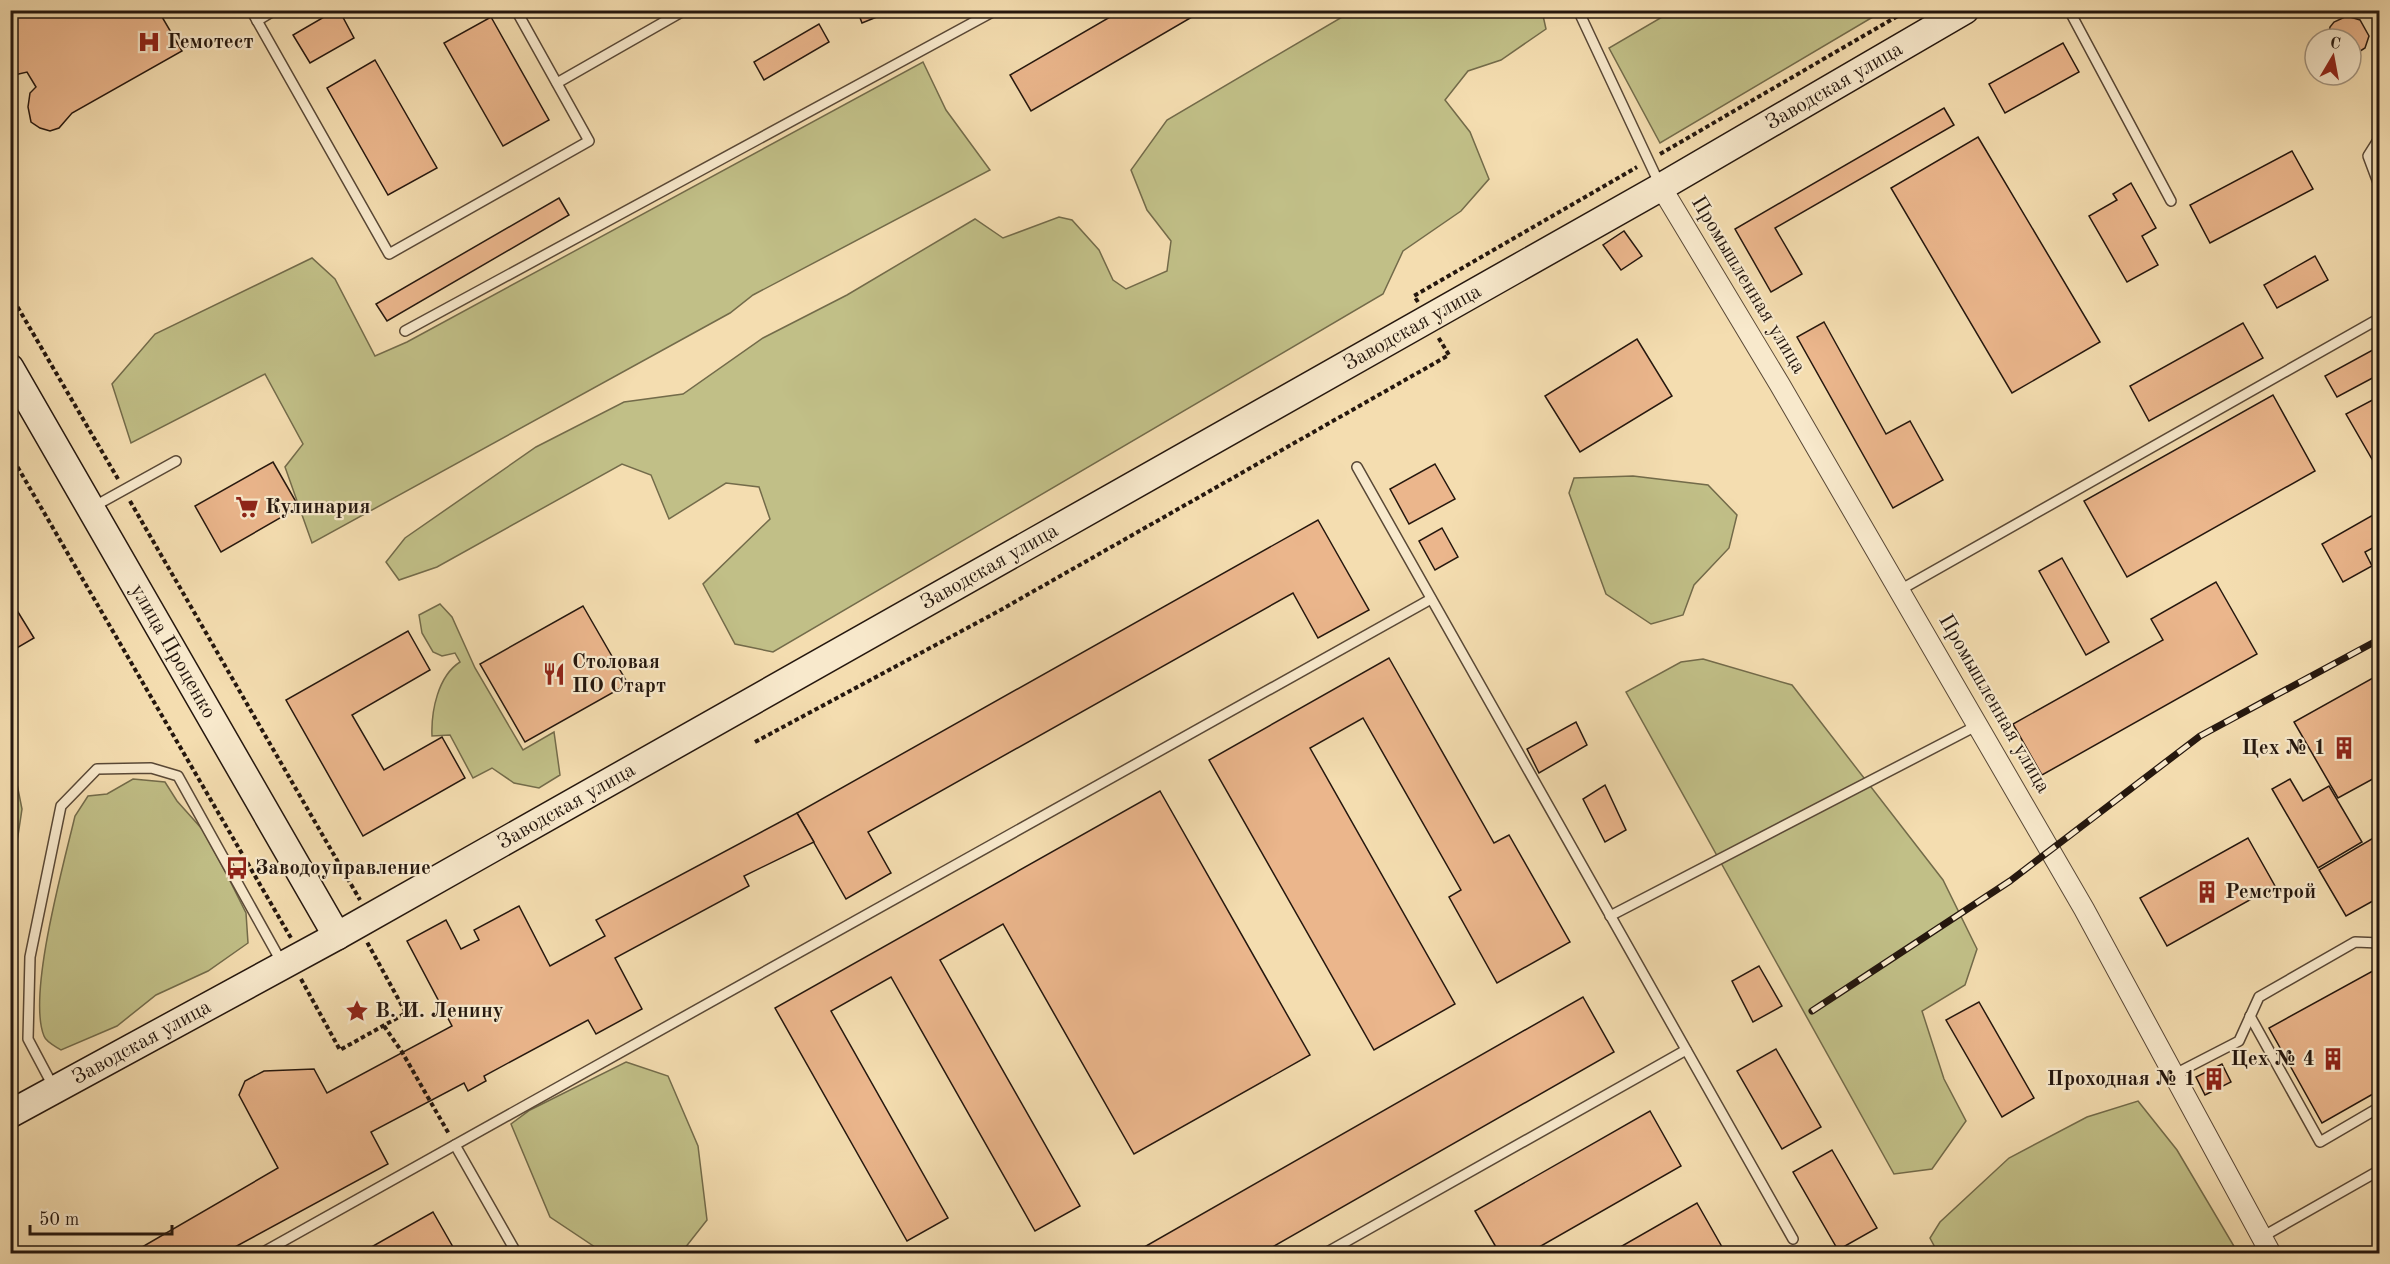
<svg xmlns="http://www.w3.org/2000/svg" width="2390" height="1264" viewBox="0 0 2390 1264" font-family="'Old Standard TT',serif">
  <rect width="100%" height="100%" fill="#f4ddb0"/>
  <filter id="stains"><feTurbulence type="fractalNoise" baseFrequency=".00333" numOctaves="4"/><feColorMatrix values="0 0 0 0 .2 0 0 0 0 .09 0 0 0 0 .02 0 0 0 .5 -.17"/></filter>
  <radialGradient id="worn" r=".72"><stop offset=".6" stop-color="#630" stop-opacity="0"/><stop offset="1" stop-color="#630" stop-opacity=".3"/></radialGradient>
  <g fill="#c1bf87" stroke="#736b4a" stroke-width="1.5">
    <path d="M1354,10L1542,11L1546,29L1501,60L1468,71L1445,100L1470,132L1489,179L1461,211L1403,251L1383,294L773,652L735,644L703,584L770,519L759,487L726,483L669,519L651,475L622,464L437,567L399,580L386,562L405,538L536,447L624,402L683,394L763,338L847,295L975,219L1003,238L1059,217L1072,220L1099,250L1113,280L1126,289L1167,271L1171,241L1147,210L1131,170L1167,120Z"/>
    <path d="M1674,10H1883V11L1660,143L1609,48Z"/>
    <path d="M923,62L946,110L990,170L753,295L730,313L312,543L285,467L303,444L265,374L131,443L112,384L155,334L312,258L335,279L375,356L407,342Z"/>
    <path d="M1633,476L1708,485L1737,515L1729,548L1694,585L1683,615L1651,624L1606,594L1569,493L1574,478Z"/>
    <path d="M440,604L452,617L475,668L523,750L554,732L560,775L539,788L514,783L492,768L473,778L450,735L432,736C431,711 438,676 460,662L455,653L442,656L433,652L422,633L419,615Z"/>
    <path d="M1703,659L1792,685L1943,880L1977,949L1965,985L1922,1011L1944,1079L1966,1121L1932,1169L1894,1174L1626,692L1681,662Z"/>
    <path d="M10,749L22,809L11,882H10Z"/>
    <path d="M133,779L165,782L177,801L202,829L227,875L246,913L248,943L208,971L156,995L117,1026L61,1050C55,1046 46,1042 44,1036C27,995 64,863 75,816L88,796L107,794Z"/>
    <path d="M626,1062L668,1076L698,1146L707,1220L681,1253H604L550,1217L511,1124L530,1110Z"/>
    <path d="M2138,1101L2177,1150L2238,1253H1938L1930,1238L1940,1222L2009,1158L2087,1117Z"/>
  </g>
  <g fill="#ebb68c" stroke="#25170e" stroke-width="1.5">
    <path d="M10,10H158L182,51L72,113L59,128L50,131L40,128L31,122L28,107L30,93L36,87L27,72L10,76Z"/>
    <path d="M336,10H339L354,38L310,63L293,35Z"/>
    <path d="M857,10H882L884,14L862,23Z"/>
    <path d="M1122,10H1204L1031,111L1010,75Z"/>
    <path d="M2347,16L2360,20L2369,36L2365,48L2351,57V39H2328L2330,27L2334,22Z"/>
    <path d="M491,17L549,120L503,146L444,43Z"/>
    <path d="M819,24L829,42L764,80L754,62Z"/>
    <path d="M2063,43L2079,72L2005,113L1989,84Z"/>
    <path d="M375,60L437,168L388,195L327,88Z"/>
    <path d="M1944,108L1954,125L1775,228L1802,274L1771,292L1735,229Z"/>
    <path d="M1978,137L2100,342L2012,393L1891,188Z"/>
    <path d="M2292,151L2313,189L2210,243L2190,205Z"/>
    <path d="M2131,183L2156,228L2142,236L2158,265L2127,282L2089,216L2117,200L2113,194Z"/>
    <path d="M559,198L569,215L387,321L376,304Z"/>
    <path d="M1624,231L1642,256L1621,270L1603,245Z"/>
    <path d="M2315,256L2328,280L2277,308L2264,285Z"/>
    <path d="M1824,322L1886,434L1910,421L1943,480L1893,508L1797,337Z"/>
    <path d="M2243,323L2263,358L2149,421L2130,386Z"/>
    <path d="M1637,339L1672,396L1580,452L1545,396Z"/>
    <path d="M2380,346V374L2337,397L2325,376Z"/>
    <path d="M2273,395L2315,471L2127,577L2084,501Z"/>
    <path d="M2380,396V473L2346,414Z"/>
    <path d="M273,462L299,507L221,552L195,506Z"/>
    <path d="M1435,464L1455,499L1409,524L1390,489Z"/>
    <path d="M2380,511V544L2365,552L2372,566L2343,582L2322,544Z"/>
    <path d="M1318,520L1369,610L1318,638L1293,593L868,832L891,873L846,899L797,813Z"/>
    <path d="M1442,528L1458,557L1435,570L1419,541Z"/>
    <path d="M2062,558L2109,642L2086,655L2039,571Z"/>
    <path d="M2216,582L2257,654L2042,775L2013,724L2163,640L2151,619Z"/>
    <path d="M10,599L34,638L10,652Z"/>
    <path d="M583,606L628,684L525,742L480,664Z"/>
    <path d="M408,631L430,670L352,715L384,770L442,737L465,778L363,836L286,700Z"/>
    <path d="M1389,658L1494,843L1509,835L1570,942L1497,983L1449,897L1461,890L1363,718L1310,748L1455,1004L1374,1050L1209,760Z"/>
    <path d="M2380,674V775L2338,798L2294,722Z"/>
    <path d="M1576,722L1587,745L1539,773L1527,749Z"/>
    <path d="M2290,779L2303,801L2329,786L2362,842L2318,868L2272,789Z"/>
    <path d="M1605,785L1626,830L1605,842L1583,799Z"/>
    <path d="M1160,791L1310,1055L1134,1154L1003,924L940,960L1080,1206L1035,1231L891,977L831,1011L948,1218L907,1241L775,1008Z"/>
    <path d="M797,813L814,842L744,876L749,886L615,958L642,1009L596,1034L588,1020L484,1076L486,1081L468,1091L464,1083L371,1132L388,1164L222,1254H130L278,1168L239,1095L245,1081L264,1071L314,1069L327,1093L452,1026L407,941L446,920L461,949L479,940L474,930L519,906L550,966L605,936L596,920Z"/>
    <path d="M2380,834V897L2346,916L2319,870Z"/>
    <path d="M2248,838L2275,886L2167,946L2140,898Z"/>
    <path d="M1759,966L1782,1006L1753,1022L1732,981Z"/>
    <path d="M2380,967V1090L2322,1123L2269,1028Z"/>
    <path d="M1583,997L1614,1052L1260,1254H1132Z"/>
    <path d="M1979,1002L2034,1098L2002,1117L1946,1020Z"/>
    <path d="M1776,1049L1821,1127L1782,1149L1737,1071Z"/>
    <path d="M2222,1064L2231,1082L2205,1095L2196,1077Z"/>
    <path d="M1650,1111L1681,1166L1527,1254H1500L1475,1211Z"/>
    <path d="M1832,1150L1877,1228L1838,1250L1793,1172Z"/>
    <path d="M1697,1203L1726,1254H1608Z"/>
    <path d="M433,1212L457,1254H359Z"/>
  </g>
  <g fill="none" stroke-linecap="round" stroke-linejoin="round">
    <g stroke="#594836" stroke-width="12">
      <g id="service">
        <path d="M251,10L389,254L589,141L516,10"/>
        <path d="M1578,10L1660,185"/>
        <path d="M2069,10L2171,201"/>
        <path d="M257,21L275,10"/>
        <path d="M557,83L685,10"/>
        <path d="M2380,137L2368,156L2380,188"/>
        <path d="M405,331L996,10"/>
        <path d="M1357,467L1793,1239"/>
        <path d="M93,507L176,461"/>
        <path d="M1900,590L2380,318"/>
        <path d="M1610,916L1978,725"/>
        <path d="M2250,1016L2320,1142L2380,1107"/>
        <path d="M2173,1075L2239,1041L2259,997L2355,942L2380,943"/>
        <path d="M54,1088L28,1039L30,957L61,806L97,769L151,768L178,776L282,963"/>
        <path d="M455,1145L517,1254"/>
        <path d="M2262,1237L2380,1170"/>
        <path d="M260,1254L1431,599"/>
        <path d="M1324,1254L1686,1050"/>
      </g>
    </g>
    <g stroke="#594836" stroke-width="22">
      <path id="minor" d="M1661,187L1780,385L2084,909L2271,1254"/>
    </g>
    <g stroke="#25170e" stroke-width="30">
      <g id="secondary">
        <path id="s1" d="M10,368L337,936"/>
        <path id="s2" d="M10,1114L337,936L1661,187L1965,10"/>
      </g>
    </g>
    <g stroke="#25170e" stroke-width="4" stroke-dasharray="4.5 3" stroke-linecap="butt">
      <path d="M1660,154L1908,10"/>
      <path d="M10,294L118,479"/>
      <path d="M1418,302L1414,296L1637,167"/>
      <path d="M10,454L291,938"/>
      <path d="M130,501L360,900"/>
      <path d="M755,742L997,612L1449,355L1438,337"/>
      <path d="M301,979L340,1050L406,1013L367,942"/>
      <path d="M384,1026L402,1052L449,1134"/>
    </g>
    <use href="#service" stroke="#f8e9cc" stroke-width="9"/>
    <use href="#minor" stroke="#f8e9cc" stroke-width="20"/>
    <use href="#secondary" stroke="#f8e9cc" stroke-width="27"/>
    <g stroke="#25170e" stroke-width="7">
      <g id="rail">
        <path d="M1812,1011L2010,881L2200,736L2380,639"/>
        <path d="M2368,1254L2380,1247"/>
      </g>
    </g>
    <use href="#rail" stroke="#f8e9cc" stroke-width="4.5" stroke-dasharray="14" stroke-linecap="butt"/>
  </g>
  <defs>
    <g id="hospital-bare" transform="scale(1.8)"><path d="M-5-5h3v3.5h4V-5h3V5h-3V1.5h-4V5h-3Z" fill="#8f2418" stroke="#f8e9cc" stroke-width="2.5" paint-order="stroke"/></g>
    <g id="supermarket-bare" transform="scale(1.8)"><path d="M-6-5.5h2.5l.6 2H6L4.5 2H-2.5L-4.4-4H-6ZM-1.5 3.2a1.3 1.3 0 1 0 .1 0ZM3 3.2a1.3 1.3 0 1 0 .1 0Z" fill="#8f2418" stroke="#f8e9cc" stroke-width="2.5" paint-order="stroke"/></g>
    <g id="restaurant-bare" transform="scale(1.8)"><path d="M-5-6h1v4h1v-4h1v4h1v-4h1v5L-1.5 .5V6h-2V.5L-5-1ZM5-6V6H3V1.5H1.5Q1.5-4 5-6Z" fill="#8f2418" stroke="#f8e9cc" stroke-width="2.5" paint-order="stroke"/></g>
    <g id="building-bare" transform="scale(1.8)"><path d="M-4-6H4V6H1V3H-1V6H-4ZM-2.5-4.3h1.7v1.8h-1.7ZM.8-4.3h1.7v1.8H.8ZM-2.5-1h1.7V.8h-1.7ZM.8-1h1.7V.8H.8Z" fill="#8f2418" stroke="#f8e9cc" stroke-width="2.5" paint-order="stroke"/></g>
    <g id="bus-bare" transform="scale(1.8)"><path d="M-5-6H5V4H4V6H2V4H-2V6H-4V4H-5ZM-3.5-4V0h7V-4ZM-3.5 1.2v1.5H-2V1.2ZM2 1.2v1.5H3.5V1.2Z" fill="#8f2418" stroke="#f8e9cc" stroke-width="2.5" paint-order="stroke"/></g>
    <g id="sight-bare" transform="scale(1.8)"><path d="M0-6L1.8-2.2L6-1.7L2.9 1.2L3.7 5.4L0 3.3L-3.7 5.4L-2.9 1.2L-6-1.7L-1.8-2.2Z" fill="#8f2418" stroke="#f8e9cc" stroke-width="2.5" paint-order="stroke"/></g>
  </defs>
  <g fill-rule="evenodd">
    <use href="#hospital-bare" x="149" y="42"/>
    <use href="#supermarket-bare" x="247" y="507"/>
    <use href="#restaurant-bare" x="554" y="674"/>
    <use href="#building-bare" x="2344" y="748"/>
    <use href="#bus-bare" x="237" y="868"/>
    <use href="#building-bare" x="2207" y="892"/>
    <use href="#sight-bare" x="357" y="1011"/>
    <use href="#building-bare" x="2333" y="1059"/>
    <use href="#building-bare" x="2214" y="1079"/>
  </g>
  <g text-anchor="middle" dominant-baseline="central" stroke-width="4.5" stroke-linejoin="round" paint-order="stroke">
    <g font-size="21" font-weight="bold" fill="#25170e" stroke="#f8e9cc" text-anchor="start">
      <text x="167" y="42">Гемотест</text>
      <text x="265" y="507">Кулинария</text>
      <text x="572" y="662">Столовая<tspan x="572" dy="24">ПО Старт</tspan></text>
      <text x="2326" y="748" text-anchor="end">Цех № 1</text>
      <text x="255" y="868">Заводоуправление</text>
      <text x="2225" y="892">Ремстрой</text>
      <text x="375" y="1011">В. И. Ленину</text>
      <text x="2315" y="1059" text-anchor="end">Цех № 4</text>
      <text x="2196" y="1079" text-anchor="end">Проходная № 1</text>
    </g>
    <g font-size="21" fill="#25170e" stroke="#f8e9cc">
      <text stroke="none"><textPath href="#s2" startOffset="2094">Заводская улица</textPath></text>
      <text transform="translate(1748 285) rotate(59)">Промышленная улица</text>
      <text stroke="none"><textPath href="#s2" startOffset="1608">Заводская улица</textPath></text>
      <text stroke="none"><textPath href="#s2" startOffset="1122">Заводская улица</textPath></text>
      <text stroke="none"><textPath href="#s1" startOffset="327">улица Проценко</textPath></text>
      <text transform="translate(1994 704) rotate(60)">Промышленная улица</text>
      <text stroke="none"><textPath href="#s2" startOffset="636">Заводская улица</textPath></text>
      <text stroke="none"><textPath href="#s2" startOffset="150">Заводская улица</textPath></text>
    </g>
  </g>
  <rect width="2390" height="1264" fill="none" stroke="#f4ddb0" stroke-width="36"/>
  <rect x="12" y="12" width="2366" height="1240" fill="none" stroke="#25170e" stroke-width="3"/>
  <rect x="18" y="18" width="2354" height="1228" fill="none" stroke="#25170e" stroke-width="1.5"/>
  <g transform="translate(2333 57) rotate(10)"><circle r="28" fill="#f8e9cc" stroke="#a49580" stroke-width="1.5"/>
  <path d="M0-4.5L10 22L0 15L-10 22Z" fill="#8f2418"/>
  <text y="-9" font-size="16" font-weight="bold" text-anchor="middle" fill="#25170e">С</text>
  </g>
  <path d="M30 1225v9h142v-9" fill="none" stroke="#25170e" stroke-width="3"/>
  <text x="39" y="1225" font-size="18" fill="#25170e" stroke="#f8e9cc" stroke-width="4.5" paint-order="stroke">50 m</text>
  <rect width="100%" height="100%" filter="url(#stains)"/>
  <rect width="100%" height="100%" fill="url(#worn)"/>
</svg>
